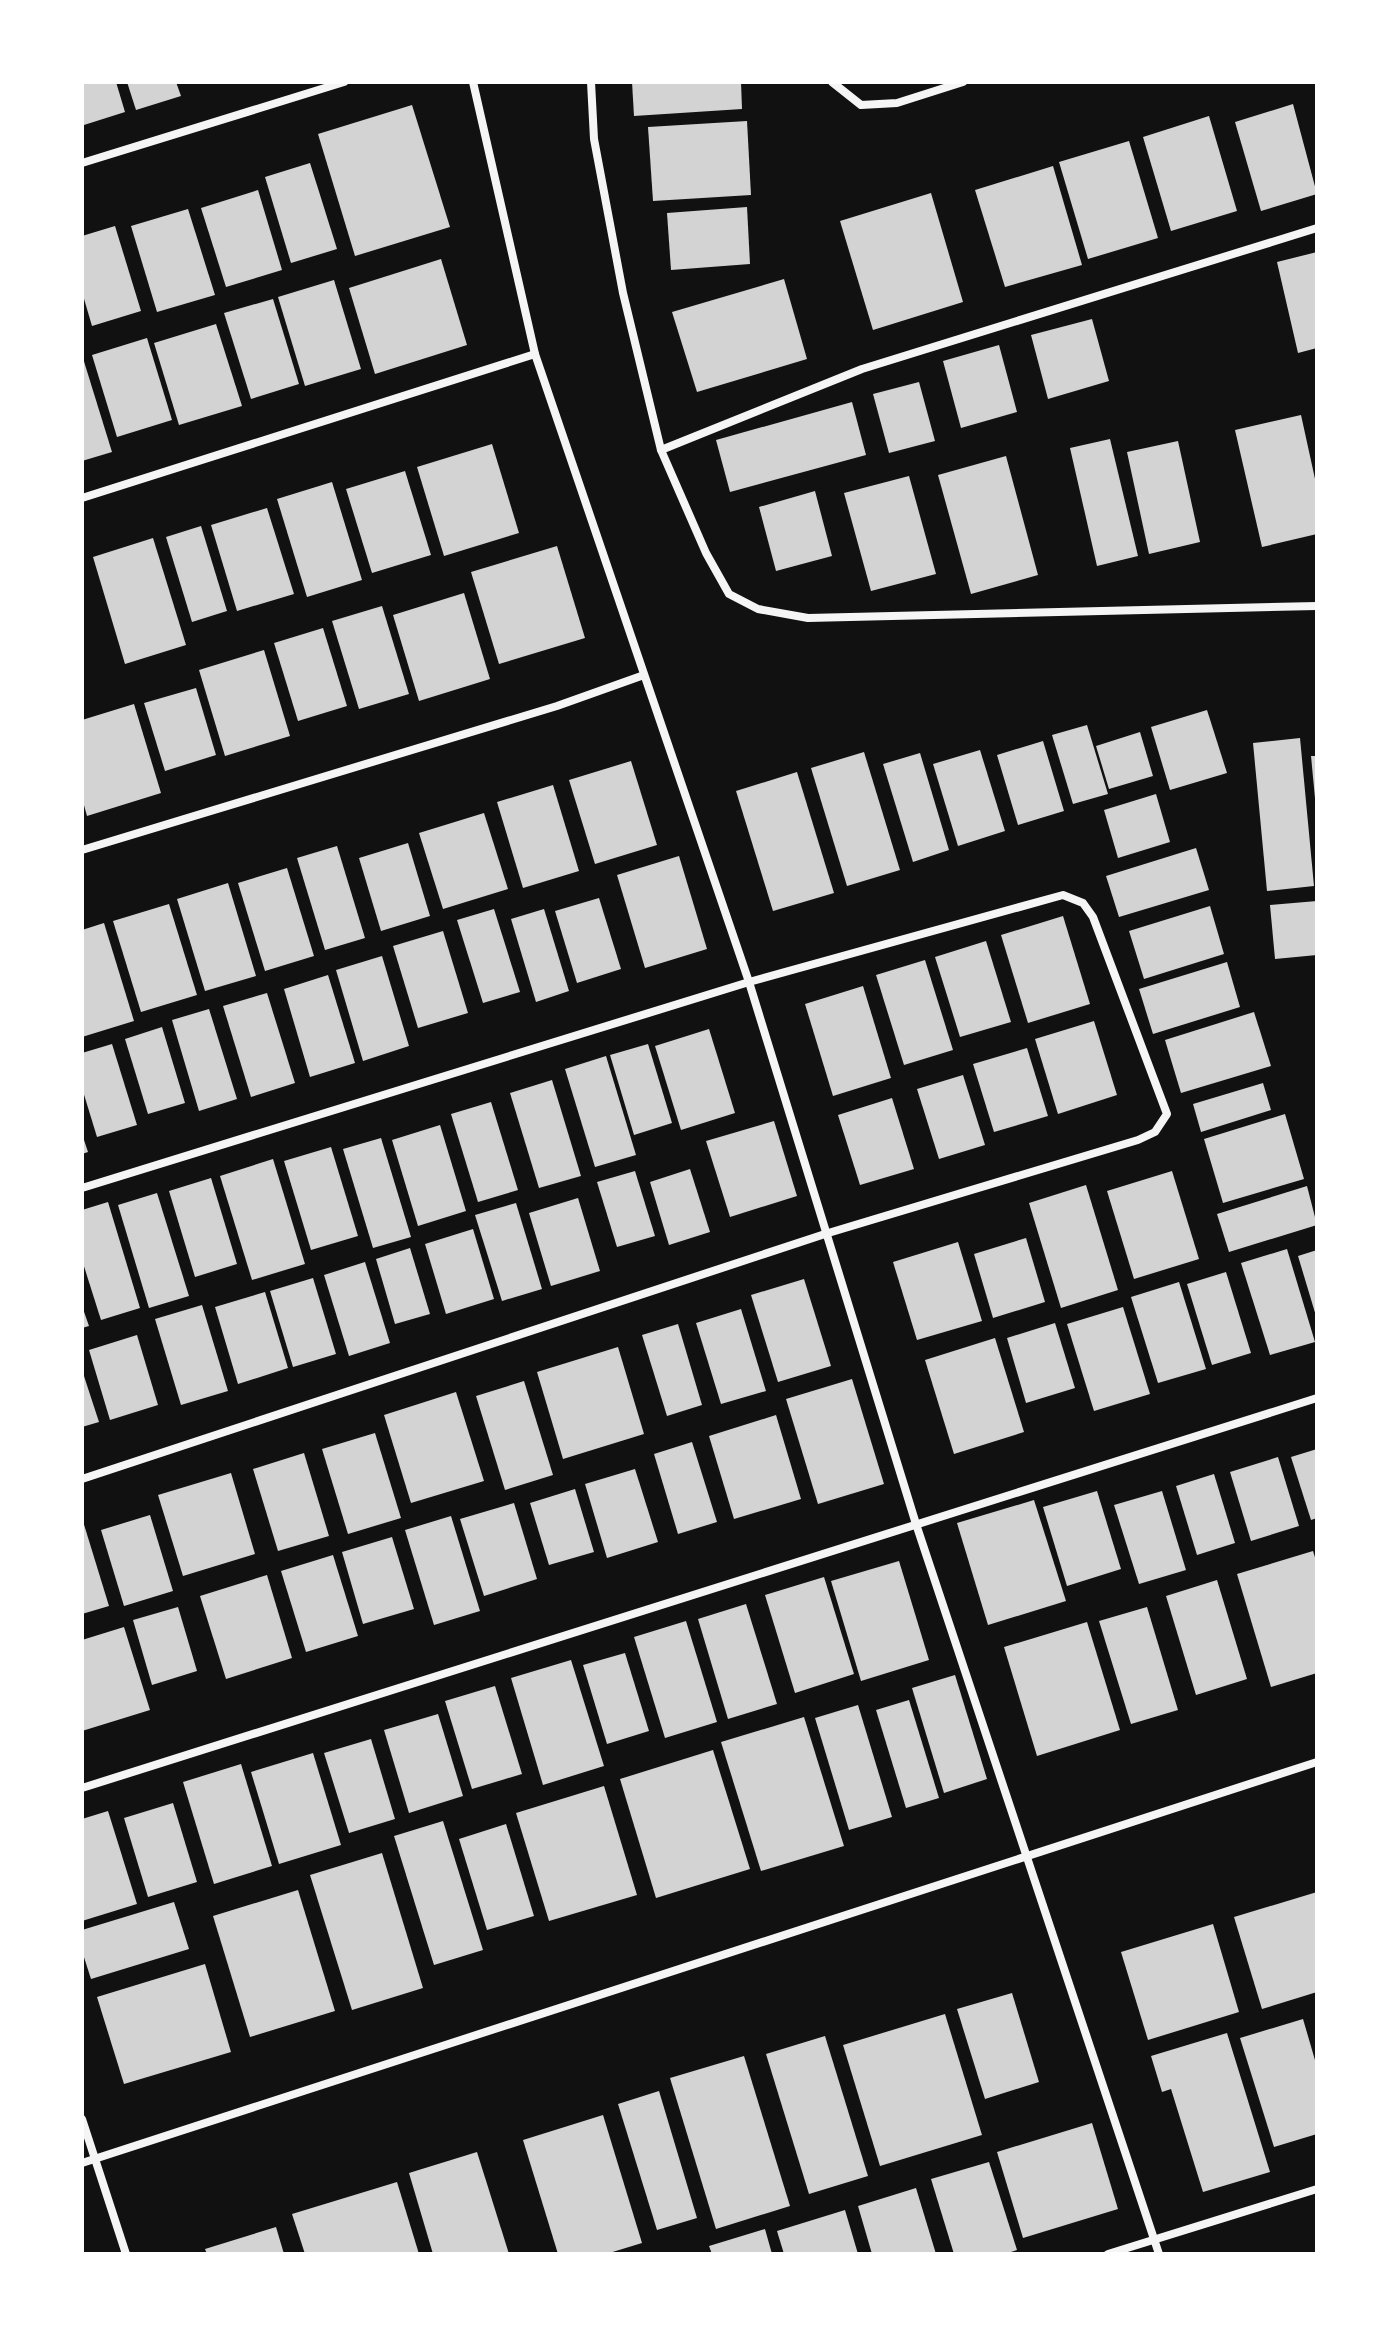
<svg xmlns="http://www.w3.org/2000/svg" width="1399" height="2336" viewBox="0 0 1399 2336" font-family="'Asap Condensed',sans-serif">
  <rect width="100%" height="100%" fill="#111"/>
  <g fill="#d3d3d3">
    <path d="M82,82H116L125,112L84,125Z"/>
    <path d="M127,82H176L181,96L136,110Z"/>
    <path d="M632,82H741L742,109L634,116Z"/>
    <path d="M1293,104L1317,194L1261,211L1235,122Z"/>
    <path d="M412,105L450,227L355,256L318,134Z"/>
    <path d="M1209,116L1237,211L1171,231L1143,137Z"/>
    <path d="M747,121L751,195L653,201L648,127Z"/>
    <path d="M1129,141L1158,238L1088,259L1059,162Z"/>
    <path d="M310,163L337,249L291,263L265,177Z"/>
    <path d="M1053,166L1082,265L1005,287L975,190Z"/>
    <path d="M258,190L282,270L226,287L201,208Z"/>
    <path d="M931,193L963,302L873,330L840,221Z"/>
    <path d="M747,207L750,264L671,270L667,213Z"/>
    <path d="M188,209L215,295L157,312L131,226Z"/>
    <path d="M115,226L141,311L92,326L82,292V236Z"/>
    <path d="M1317,252V348L1298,353L1277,262Z"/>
    <path d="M441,259L467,345L375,374L349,288Z"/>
    <path d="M784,279L807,359L697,392L672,312Z"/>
    <path d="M334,280L361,369L305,386L278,297Z"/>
    <path d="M273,299L299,384L251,399L224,313Z"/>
    <path d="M1092,319L1109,381L1048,399L1031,335Z"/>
    <path d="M216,324L242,406L179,425L154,343Z"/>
    <path d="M147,338L172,420L117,437L92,355Z"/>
    <path d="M999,345L1017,412L961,428L943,361Z"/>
    <path d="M82,355L112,452L82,461Z"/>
    <path d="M919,382L935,441L889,453L873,394Z"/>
    <path d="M852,402L866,455L730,492L716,440Z"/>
    <path d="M1301,415L1317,488V534L1262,547L1235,430Z"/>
    <path d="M1110,439L1138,556L1097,566L1070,448Z"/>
    <path d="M1178,441L1200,542L1149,554L1127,452Z"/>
    <path d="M492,444L519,533L444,556L417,467Z"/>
    <path d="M1006,456L1038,575L971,594L938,475Z"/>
    <path d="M405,471L431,555L372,573L346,489Z"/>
    <path d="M909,476L936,574L871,591L844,493Z"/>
    <path d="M332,482L362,580L307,597L277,499Z"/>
    <path d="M815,491L832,556L776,571L759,507Z"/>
    <path d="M267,508L294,594L237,611L211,525Z"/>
    <path d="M201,526L227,611L192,622L166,537Z"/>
    <path d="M153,538L186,645L125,664L93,557Z"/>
    <path d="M557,546L585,638L499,664L471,572Z"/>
    <path d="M464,593L490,679L419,701L393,615Z"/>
    <path d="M382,606L409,694L359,709L332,621Z"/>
    <path d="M323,628L347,706L298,721L274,643Z"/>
    <path d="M264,650L290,736L225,756L199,670Z"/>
    <path d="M196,688L216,755L165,771L144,703Z"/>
    <path d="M134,704L161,793L87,816L82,798V720Z"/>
    <path d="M1207,710L1227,773L1170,790L1151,727Z"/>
    <path d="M1087,725L1108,794L1073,804L1052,735Z"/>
    <path d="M1140,732L1153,776L1109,789L1096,746Z"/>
    <path d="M1300,738L1314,886L1267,891L1253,743Z"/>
    <path d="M1043,741L1064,811L1018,825L997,755Z"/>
    <path d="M980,750L1005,831L958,846L933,764Z"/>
    <path d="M864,752L900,870L847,886L811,768Z"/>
    <path d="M920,753L949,850L913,862L883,764Z"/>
    <path d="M1311,756H1317V798H1315Z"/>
    <path d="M631,761L657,845L595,864L569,780Z"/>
    <path d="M797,772L834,893L773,911L736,791Z"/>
    <path d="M553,785L579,871L523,888L497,802Z"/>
    <path d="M1156,794L1170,842L1118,858L1104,810Z"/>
    <path d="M484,813L508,889L443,909L419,833Z"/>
    <path d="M408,843L430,916L381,931L359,858Z"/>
    <path d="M337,846L365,938L325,950L297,858Z"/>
    <path d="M1196,848L1209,890L1119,917L1106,876Z"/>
    <path d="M679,856L707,949L645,968L617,875Z"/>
    <path d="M287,868L314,956L265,971L238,883Z"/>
    <path d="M228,883L256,976L205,991L177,899Z"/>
    <path d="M599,898L621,969L577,983L555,911Z"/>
    <path d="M1317,901V955L1275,959L1270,905Z"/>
    <path d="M169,904L197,995L141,1012L113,921Z"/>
    <path d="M1210,906L1224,954L1144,979L1129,931Z"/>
    <path d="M494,909L520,992L483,1003L457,920Z"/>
    <path d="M544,909L569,991L536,1002L511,919Z"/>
    <path d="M1063,916L1090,1004L1028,1023L1001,935Z"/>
    <path d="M104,923L134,1021L82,1037V930Z"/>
    <path d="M443,931L468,1013L418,1028L393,946Z"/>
    <path d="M986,941L1011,1022L960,1037L935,957Z"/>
    <path d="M382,956L409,1046L363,1061L336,970Z"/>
    <path d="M925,960L953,1050L904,1065L876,975Z"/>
    <path d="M1227,962L1240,1007L1153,1034L1139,989Z"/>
    <path d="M328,975L355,1063L310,1077L284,989Z"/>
    <path d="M863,986L891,1078L833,1096L805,1004Z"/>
    <path d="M267,993L295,1083L251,1097L223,1006Z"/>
    <path d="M209,1009L237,1099L199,1111L172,1020Z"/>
    <path d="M1254,1012L1271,1066L1181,1093L1165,1040Z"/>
    <path d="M1094,1021L1117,1095L1058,1114L1035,1039Z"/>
    <path d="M162,1027L185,1103L148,1114L125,1039Z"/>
    <path d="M709,1029L735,1113L681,1130L655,1046Z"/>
    <path d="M112,1044L137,1125L97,1137L82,1088V1053Z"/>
    <path d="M648,1044L672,1123L634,1135L610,1055Z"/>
    <path d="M1027,1048L1048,1116L994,1132L973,1064Z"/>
    <path d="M606,1056L636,1155L595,1167L565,1069Z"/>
    <path d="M963,1075L985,1145L939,1159L917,1089Z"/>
    <path d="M552,1080L581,1176L539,1188L510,1093Z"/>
    <path d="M1263,1083L1271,1110L1201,1132L1193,1104Z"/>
    <path d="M892,1098L914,1169L860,1185L838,1115Z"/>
    <path d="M491,1102L518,1190L478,1202L451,1114Z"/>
    <path d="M1285,1114L1304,1179L1223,1203L1204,1139Z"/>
    <path d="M774,1121L797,1196L730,1217L706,1141Z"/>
    <path d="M440,1125L466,1211L418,1226L392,1140Z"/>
    <path d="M82,1134L88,1152L82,1154Z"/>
    <path d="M381,1138L411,1237L373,1248L343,1149Z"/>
    <path d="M331,1147L358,1236L311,1250L284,1161Z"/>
    <path d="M273,1159L305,1264L252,1280L220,1176Z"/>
    <path d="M690,1169L710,1232L669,1245L650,1182Z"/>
    <path d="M635,1171L655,1236L617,1247L597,1182Z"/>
    <path d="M1172,1171L1199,1259L1134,1279L1107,1191Z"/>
    <path d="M211,1178L237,1264L195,1277L169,1191Z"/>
    <path d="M1086,1185L1118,1290L1061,1308L1029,1203Z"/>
    <path d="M1307,1186L1317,1225L1229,1252L1217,1214Z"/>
    <path d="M157,1193L189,1296L149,1308L118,1205Z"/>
    <path d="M578,1198L600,1271L551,1286L529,1213Z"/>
    <path d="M108,1202L140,1308L101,1320L82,1260V1210Z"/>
    <path d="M516,1203L542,1289L502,1301L475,1215Z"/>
    <path d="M473,1229L494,1299L446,1314L425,1244Z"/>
    <path d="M1026,1238L1045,1302L993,1318L974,1254Z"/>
    <path d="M958,1242L982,1321L917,1340L893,1262Z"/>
    <path d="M410,1248L430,1314L395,1324L376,1259Z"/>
    <path d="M1287,1249L1315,1342L1270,1355L1241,1263Z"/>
    <path d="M1317,1250V1316H1316L1298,1256Z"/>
    <path d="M365,1262L390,1343L349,1356L324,1275Z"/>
    <path d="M1226,1272L1251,1353L1212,1365L1187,1284Z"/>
    <path d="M313,1278L336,1354L293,1367L270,1291Z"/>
    <path d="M804,1279L831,1366L778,1382L751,1295Z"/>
    <path d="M1179,1282L1206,1369L1158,1383L1131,1297Z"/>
    <path d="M265,1292L288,1368L238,1384L215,1307Z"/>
    <path d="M202,1305L228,1391L181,1405L155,1319Z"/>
    <path d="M82,1306L89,1326L82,1328Z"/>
    <path d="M1123,1307L1150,1394L1094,1411L1067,1324Z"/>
    <path d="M741,1309L766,1391L721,1404L696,1323Z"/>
    <path d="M1055,1323L1075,1388L1026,1403L1007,1338Z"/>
    <path d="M678,1324L702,1405L667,1416L642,1335Z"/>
    <path d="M137,1335L158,1405L110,1420L89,1350Z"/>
    <path d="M995,1338L1024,1432L954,1454L925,1360Z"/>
    <path d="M618,1347L644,1434L563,1459L537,1372Z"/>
    <path d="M82,1370L99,1422L82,1427Z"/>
    <path d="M852,1379L884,1484L818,1504L786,1399Z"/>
    <path d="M524,1381L553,1475L505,1490L476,1396Z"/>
    <path d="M456,1392L484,1481L411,1503L384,1415Z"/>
    <path d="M776,1415L801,1499L734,1519L709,1436Z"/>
    <path d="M375,1433L401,1518L348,1534L322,1449Z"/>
    <path d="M692,1442L717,1522L678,1534L654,1454Z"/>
    <path d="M1317,1449V1518L1311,1520L1291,1457Z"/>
    <path d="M304,1453L329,1536L278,1551L253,1469Z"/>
    <path d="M1278,1457L1299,1526L1251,1541L1230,1472Z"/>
    <path d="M635,1469L658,1542L607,1558L585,1484Z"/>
    <path d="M231,1473L255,1554L183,1576L158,1495Z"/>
    <path d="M1214,1474L1235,1543L1197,1555L1176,1486Z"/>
    <path d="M575,1489L594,1552L549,1565L530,1503Z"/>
    <path d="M1097,1491L1121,1569L1067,1586L1043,1507Z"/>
    <path d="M1162,1491L1186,1570L1139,1584L1114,1505Z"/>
    <path d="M1034,1500L1066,1601L988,1625L957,1523Z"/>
    <path d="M514,1503L537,1579L484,1596L460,1519Z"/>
    <path d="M150,1515L173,1591L124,1606L101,1530Z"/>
    <path d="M451,1516L480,1611L434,1625L405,1530Z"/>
    <path d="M82,1518L109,1606L82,1614Z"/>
    <path d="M392,1537L414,1609L363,1624L342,1552Z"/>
    <path d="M1313,1551L1317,1564V1673L1271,1687L1237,1574Z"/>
    <path d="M333,1555L358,1636L306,1652L281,1571Z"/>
    <path d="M899,1561L929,1660L861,1681L831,1581Z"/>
    <path d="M267,1575L292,1658L226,1679L200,1596Z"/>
    <path d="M824,1577L854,1674L795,1693L765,1595Z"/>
    <path d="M1217,1580L1247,1679L1196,1695L1166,1596Z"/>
    <path d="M746,1604L777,1704L728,1719L698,1619Z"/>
    <path d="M178,1607L197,1671L152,1685L133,1620Z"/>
    <path d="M1147,1607L1178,1710L1131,1724L1099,1621Z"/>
    <path d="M686,1621L717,1722L665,1738L634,1637Z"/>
    <path d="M1087,1622L1120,1730L1037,1756L1004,1647Z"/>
    <path d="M124,1627L150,1710L82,1731V1640Z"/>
    <path d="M625,1653L649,1731L607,1744L583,1665Z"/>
    <path d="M571,1660L604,1766L543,1785L511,1678Z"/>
    <path d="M955,1675L987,1779L944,1793L912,1688Z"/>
    <path d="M495,1686L522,1774L472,1789L445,1701Z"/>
    <path d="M909,1700L939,1798L906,1808L876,1710Z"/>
    <path d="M858,1705L892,1817L849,1830L815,1718Z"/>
    <path d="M438,1714L463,1796L409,1813L384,1730Z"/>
    <path d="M804,1717L844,1846L761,1871L721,1742Z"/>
    <path d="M371,1739L395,1819L349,1833L324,1753Z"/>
    <path d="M713,1750L750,1869L656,1898L620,1779Z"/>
    <path d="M313,1753L341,1845L279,1864L251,1772Z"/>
    <path d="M241,1764L272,1866L214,1884L183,1782Z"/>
    <path d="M604,1786L637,1895L549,1921L516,1813Z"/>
    <path d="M173,1803L197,1882L148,1897L124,1818Z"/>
    <path d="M108,1811L137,1904L82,1921V1819Z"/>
    <path d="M443,1821L483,1950L434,1965L394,1836Z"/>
    <path d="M506,1824L534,1916L487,1930L459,1839Z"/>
    <path d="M382,1853L423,1988L352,2010L310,1875Z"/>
    <path d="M298,1890L335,2011L250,2037L213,1916Z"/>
    <path d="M1317,1892V1992L1262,2009L1234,1917Z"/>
    <path d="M174,1902L189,1949L91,1979L82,1951V1930Z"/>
    <path d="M1213,1924L1239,2012L1148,2040L1121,1952Z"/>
    <path d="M205,1964L231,2052L124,2084L97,1997Z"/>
    <path d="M1012,1993L1039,2082L985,2099L957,2009Z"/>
    <path d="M945,2014L982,2135L880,2166L843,2045Z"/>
    <path d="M1303,2019L1317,2067V2134L1274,2147L1240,2038Z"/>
    <path d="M1227,2033L1270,2172L1203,2192L1171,2089L1162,2092L1151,2056Z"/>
    <path d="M825,2036L868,2176L809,2194L766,2054Z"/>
    <path d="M744,2056L790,2206L716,2229L670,2078Z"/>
    <path d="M659,2091L697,2218L657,2230L618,2104Z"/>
    <path d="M603,2115L642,2243L606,2254H558L523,2140Z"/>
    <path d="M1092,2123L1118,2209L1023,2238L997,2152Z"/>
    <path d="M477,2152L509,2254H433L409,2173Z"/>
    <path d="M989,2162L1017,2250L1005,2254H954L931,2179Z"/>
    <path d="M397,2182L419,2254H305L292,2214Z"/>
    <path d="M916,2188L936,2254H872L858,2206Z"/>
    <path d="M845,2210L858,2254H784L777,2231Z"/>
    <path d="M276,2227L284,2254H207L205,2249Z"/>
    <path d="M765,2229L772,2254H712L709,2246Z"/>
  </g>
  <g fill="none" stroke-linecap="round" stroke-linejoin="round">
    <g stroke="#f5f5f5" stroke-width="8">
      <path d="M473,82L535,354L749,982L916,1524L1159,2254"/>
      <path d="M591,82L594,139L623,293L661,450L706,553L729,594L758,609L808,618L1317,606"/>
      <path d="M832,82L861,105L897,103L963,82"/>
      <path d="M82,163L344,82"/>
      <path d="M661,450L862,369L1317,228"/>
      <path d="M82,498L535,354"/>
      <path d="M82,850L557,706L644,675"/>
      <path d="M82,1188L749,982L1063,895L1083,903L1093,917L1167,1114L1155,1132L1138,1140L825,1234L82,1479"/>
      <path d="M82,1788L1317,1398"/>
      <path d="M82,2119L126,2254"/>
      <path d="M82,2163L1317,1762"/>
      <path d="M1108,2254L1317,2189"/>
    </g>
  </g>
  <rect width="1399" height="2336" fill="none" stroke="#ffffff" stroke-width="168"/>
</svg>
